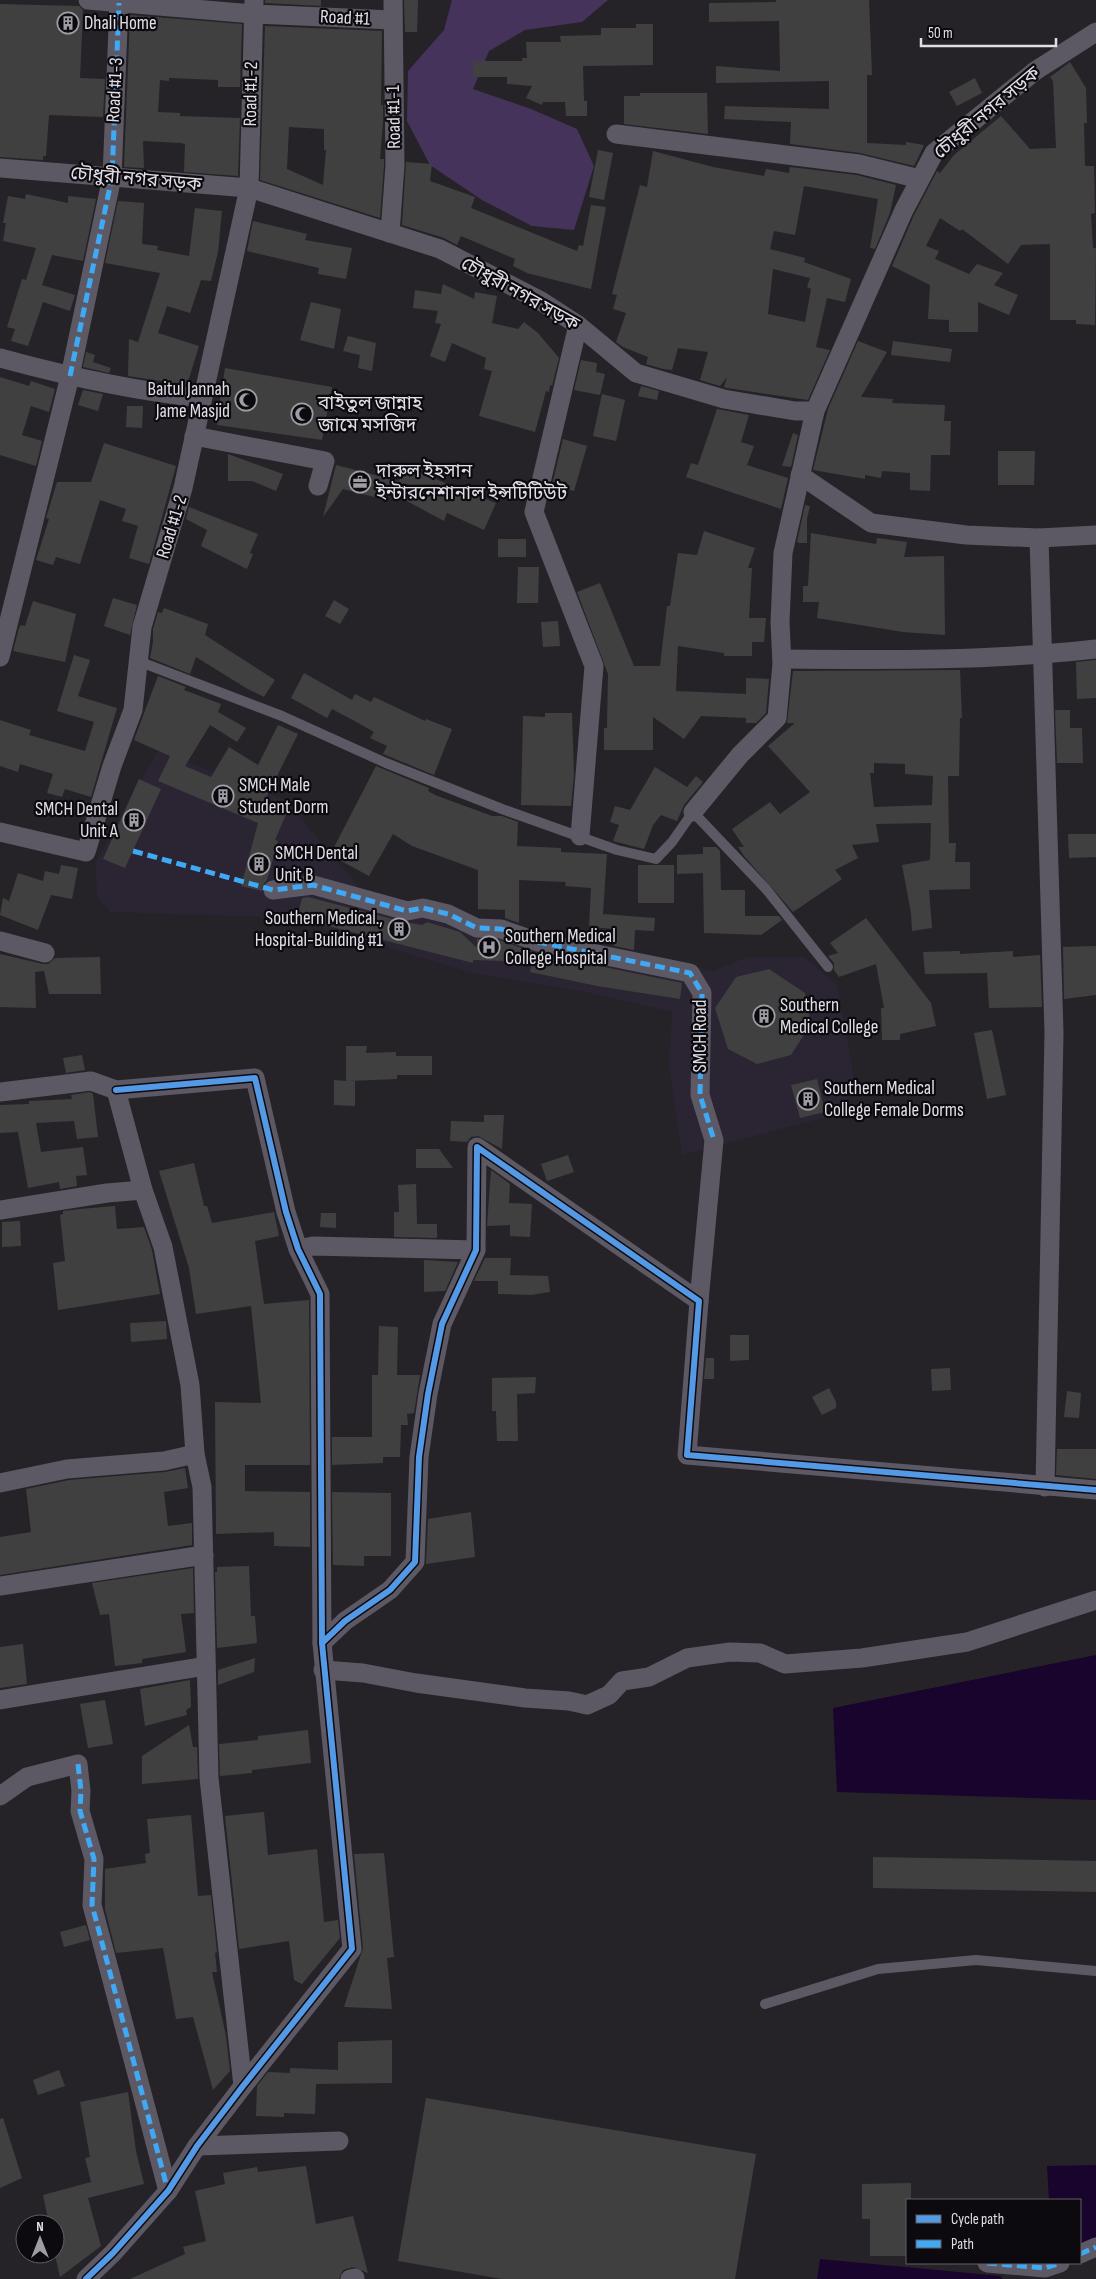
<svg xmlns="http://www.w3.org/2000/svg" width="1096" height="2279" viewBox="0 0 1096 2279" font-family="'Sofia Sans Condensed','Noto Sans Bengali',sans-serif">
  <rect width="100%" height="100%" fill="#252328"/>
  <path fill="#2a2433" d="M158,750L285,800L362,890L542,937L713,971L747,957H804L837,985L855,1082L842,1113L682,1155L669,1066L672,1012L591,993L476,974L290,918L110,912L97,896L95,863Z"/>
  <path fill="#45335c" d="M452,0H608L582,22L525,30L489,51L473,89L531,109L577,129L594,166L574,230L532,226L482,200L430,165L407,121L408,71L444,30Z"/>
  <g fill="#19042d">
    <path d="M1096,1655V1800L837,1792L833,1708Z"/>
    <path d="M1096,2165V2237L1080,2244V2200H1049L1047,2166Z"/>
    <path d="M820,2259L1001,2276L1002,2279H817Z"/>
  </g>
  <g fill="#404040" fill-rule="evenodd">
    <path d="M265,0H321V6L265,3Z"/>
    <path d="M404,0H418L417,32H405Z"/>
    <path d="M776,0H869L872,75H867V143L906,145V142L924,145L914,166L860,153L790,144L791,122L724,119L725,106L829,109V81L716,83V66L780,71L779,21L709,22V3L776,2Z"/>
    <path d="M0,4L79,6L83,10L80,78L105,79L103,117L49,115L46,156H43V160L0,157Z"/>
    <path d="M130,15L242,24L240,87H218V80L169,78V81L160,80L158,112L180,113V116L240,118L238,176L184,172L185,144L181,143L143,141L144,168L124,167Z"/>
    <path d="M636,24H653V65L583,66L584,101H587V116H566L565,102H543L542,105L526,98L532,86L507,84V77H473V61H522V58H527L526,42H561L560,36L601,35V28H636Z"/>
    <path d="M265,26L382,31L381,105H383V122L380,159H384V165L380,218L260,180ZM289,127L324,129V150H326L323,185L287,169Z"/>
    <path d="M1070,62L1086,88L1087,123H1084L1085,166H1094L1095,213L1091,214L1093,248H1096L1095,325L1076,324V320H1050V244L1021,245L1008,264L962,229L960,231L940,218L926,246L939,251L935,259L969,274L977,264L1003,273L994,285L1018,295L1009,315L978,302V332H949V320L928,319L930,285L892,266L914,215L937,171L940,173L954,155L1001,116L1030,149L1056,148L1053,81L1050,77Z"/>
    <path d="M975,78L982,93L957,106L949,92Z"/>
    <path d="M640,93H707L708,134L624,124V96H640Z"/>
    <path d="M598,150L613,153L604,200L589,197Z"/>
    <path d="M653,151L713,167L764,176L766,169L789,173L790,167L857,175L896,185L890,213L875,249L870,248L878,199L839,192L804,186L795,235L774,231L770,249L805,258L804,262L851,279L845,302L827,298L816,347L830,350L808,400L727,388L724,387L727,377L720,386L700,380L708,352L678,348L672,370L663,369L646,364L648,357L623,347L616,342L626,313L613,309L617,295L612,294L640,185L647,187ZM773,269L810,278L807,287L811,289L805,322L768,314Z"/>
    <path d="M406,162L432,164L430,181L475,197L471,208L577,251L579,245L583,246L591,205L606,207L591,289L527,273L513,266L515,259L461,236L457,245L444,238L402,225Z"/>
    <path d="M26,194L68,203V196L96,199L83,261L52,255L42,285L75,295L70,311L43,302L28,346L11,341L15,329L7,327L22,279L26,280L36,248L3,241L6,223H3L8,196L25,199Z"/>
    <path d="M118,201L144,203L142,244L158,246L157,250L189,256L195,208L222,211L218,252L211,281L201,280L190,313L167,306L158,333L199,346L187,385L128,376L129,339L138,342L160,273L105,263Z"/>
    <path d="M253,221L307,234L305,240L352,248L346,279L318,274L319,268L247,251Z"/>
    <path d="M443,284L474,299L475,292L497,296L492,323L518,329L524,322L538,333L559,358L552,386L550,385L549,392L546,391L535,432L479,416L492,371L484,369L486,358L452,343L445,362L430,356L441,324L435,323L438,311L413,308L415,290L441,294Z"/>
    <path d="M311,302L341,309L334,349L300,340Z"/>
    <path d="M348,336L376,343L372,371L358,368L360,355L343,351Z"/>
    <path d="M858,341L887,352L861,397L893,399L892,403L945,405L944,421H951L950,455H931L930,491L910,490V473L882,471L881,478L865,475V479L813,470L828,409Z"/>
    <path d="M893,341L952,349L950,362L891,355Z"/>
    <path d="M86,352L95,355L93,362L111,368L109,373L83,367Z"/>
    <path d="M581,360L597,363L596,372L605,374L600,395L574,390Z"/>
    <path d="M225,368L332,387L322,440L217,425L219,410L223,411V407L219,406Z"/>
    <path d="M0,377L29,386L31,381L55,389L49,412L31,406L22,435L42,441L36,466L0,455Z"/>
    <path d="M641,386L659,391L657,400L638,396Z"/>
    <path d="M83,390L103,394L98,411L78,405Z"/>
    <path d="M602,394L625,400L616,441L593,436Z"/>
    <path d="M127,406H143L142,428L126,427Z"/>
    <path d="M717,409L749,415L741,442L754,446L747,465L788,478L781,509L686,477L691,463L698,465Z"/>
    <path d="M793,433L798,435L791,467L782,466Z"/>
    <path d="M563,439L587,446L574,491L552,485Z"/>
    <path d="M104,443L176,466L149,564L129,558L138,526L122,521L126,509L100,500L80,564L56,557L53,565L36,560L49,519L46,518L57,482H91Z"/>
    <path d="M998,451H1035L1034,485H998Z"/>
    <path d="M228,454L283,474L276,491L252,481H228Z"/>
    <path d="M336,465L399,481L405,467L496,503L484,530L447,513L444,521L388,491L386,500L343,489L323,517Z"/>
    <path d="M805,505L810,506L807,519V543H799L797,542Z"/>
    <path d="M189,507L258,534L250,553L253,554L247,569L201,546L207,530L186,519Z"/>
    <path d="M704,531L755,548L748,568H752L749,618H766L764,642H752V656H724V653L678,646L676,691L746,694V678L769,679L766,713L756,723H746V718L701,716L684,739L653,717V750H604V728H607L608,674L577,592L600,583L634,666H660L667,606H670L678,553L697,555Z"/>
    <path d="M811,533L876,544L877,538L907,542L904,557L944,556L945,635L903,632L817,618L819,602H803V586H808Z"/>
    <rect x="498" y="539" width="28" height="18"/>
    <path d="M518,567H539L538,603H517Z"/>
    <path d="M113,598L137,605L130,635L104,626Z"/>
    <path d="M334,600L349,609L340,624L325,616Z"/>
    <path d="M33,601L76,614L65,662L13,651L19,628L21,625L25,626Z"/>
    <path d="M164,608L208,624L205,635L275,680L264,697L246,688L196,657L190,674L150,658L153,642V629L158,612L162,613Z"/>
    <path d="M558,621L560,646L543,647L541,622Z"/>
    <path d="M74,655L90,660L78,696L117,708L91,797L65,789L62,797L47,793L53,774L20,764L18,772L0,766V720L31,730L29,735L85,751L94,722L57,711Z"/>
    <path d="M1096,660V698L1077,699L1076,662Z"/>
    <path d="M960,670L962,718H960L959,776H948L949,843H956L955,862H970V889L929,890L932,928L912,931L911,913L902,865L930,860L931,823L876,824L879,842L852,845L858,858L835,870L842,879L793,912L744,856L738,847H744L732,829L770,802L780,814L810,792L768,746L795,723H787L793,671ZM874,763L905,764V774L933,776L932,805L874,807L870,773H874Z"/>
    <path d="M304,673L352,700L355,694L371,702L374,697L425,721L426,719L452,729L434,775L383,754L387,746L370,738L374,732L360,724L332,709L327,718L291,698Z"/>
    <path d="M158,676L186,687L184,690L221,704L218,712L246,728L237,742L210,725L185,766L211,777L229,747L258,765L278,725L298,734L265,800L288,810L275,840L278,841L267,880L263,885L262,891L241,886L258,823L158,781L170,756L134,740Z"/>
    <path d="M1055,710H1070V728H1082L1083,763H1057Z"/>
    <path d="M545,713H572L574,775L571,806L521,805L523,716L545,717Z"/>
    <path d="M376,766L429,788L428,791L435,795L492,816H502L518,822L517,846L561,848V852L607,854L603,914L655,918L654,931L635,930L634,950L614,946L615,929L589,927L591,888L565,886L566,882L519,880V923L505,918V910L478,909V870L412,846L393,834L369,876L330,855Z"/>
    <path d="M655,767L687,787L696,776L703,782L684,805L677,821L661,815L653,825L644,849L613,841L619,825L610,822L615,806L630,810Z"/>
    <path d="M139,779L161,789L125,868L103,859Z"/>
    <path d="M1068,834H1096V857L1069,858Z"/>
    <path d="M703,847H716L720,851L721,890H745V916H779L782,920L761,935L704,933L703,873L677,874V855L703,854Z"/>
    <path d="M61,865L78,868L72,899L51,895L38,930L0,915L3,898L9,901L18,873L43,881L45,871L59,874Z"/>
    <rect x="638" y="865" width="36" height="38"/>
    <path d="M308,897L404,922L422,925L427,922L460,932L477,948V939L499,940L536,953L682,983L680,999L597,986L530,972L532,962L473,960V963L297,918L302,898Z"/>
    <path d="M866,918L931,1003L936,1026L900,1034V1040H882L881,1008H884L876,964L839,977L834,970V963L828,956L838,953L830,943Z"/>
    <path d="M1096,946V995L1064,999L1063,947Z"/>
    <path d="M960,951V954L1013,951V957L1040,955L1042,1007L989,1008L987,973L925,974L923,952Z"/>
    <path d="M0,954L43,964H48L55,958L100,957L101,994H49L44,971L35,972L36,1008L0,1007Z"/>
    <path d="M769,969L805,993L811,1024L791,1055L757,1064L728,1049L715,1008L736,977Z"/>
    <path d="M992,1030L1006,1095L987,1099L974,1033Z"/>
    <path d="M346,1046H367L366,1053L396,1052V1056H432V1075H397V1079L348,1081H355V1106L334,1105V1080L346,1081Z"/>
    <path d="M82,1055L85,1070L66,1073L63,1058Z"/>
    <path d="M817,1079L825,1112L800,1118L791,1085Z"/>
    <path d="M90,1092L93,1094L98,1137L77,1139L74,1121L36,1123L41,1152L83,1147L87,1175L76,1176L77,1186L60,1189L59,1182L28,1188L18,1132L0,1133V1105L29,1104V1101L72,1099L71,1095Z"/>
    <path d="M484,1115H504L502,1149L478,1136L471,1137L467,1142L450,1141L451,1121L484,1122Z"/>
    <path d="M416,1149H439L453,1168H416Z"/>
    <path d="M568,1155L574,1172L547,1181L541,1164Z"/>
    <path d="M194,1163L204,1206H207L212,1223L274,1212L279,1236L255,1241L264,1304L309,1300L310,1465H245V1491L310,1492V1547L274,1546V1532L216,1534L215,1402L261,1403L251,1306L196,1314L189,1268L159,1171Z"/>
    <path d="M491,1170L510,1184L509,1203L532,1204L530,1237L510,1236V1225L487,1226Z"/>
    <path d="M416,1184L417,1224H437V1238L394,1237V1212H399L398,1185Z"/>
    <path d="M115,1206L117,1229L144,1227L152,1250L160,1294L58,1310L53,1263L65,1261L60,1215L63,1214V1211L80,1209Z"/>
    <path d="M321,1213H336V1228L320,1227Z"/>
    <path d="M20,1221L21,1246L2,1247V1222Z"/>
    <path d="M485,1258H511L510,1275L548,1276L550,1292L531,1295L498,1294V1281H474Z"/>
    <path d="M424,1260L458,1262L445,1291L424,1292Z"/>
    <path d="M166,1321L167,1339L131,1342L130,1323Z"/>
    <path d="M379,1326L398,1327L397,1375H420L414,1413L407,1414L408,1425H401L400,1457H383V1463L332,1465V1437H372V1375H378Z"/>
    <path d="M730,1335H749V1360L730,1361Z"/>
    <path d="M706,1358H714V1379H704Z"/>
    <path d="M950,1368L951,1390L932,1391L931,1369Z"/>
    <path d="M536,1377L535,1393L517,1394L518,1441H497L496,1411H492V1378Z"/>
    <path d="M829,1388L836,1402V1408L822,1415L812,1397Z"/>
    <path d="M1067,1391L1081,1393L1079,1418L1064,1417Z"/>
    <path d="M1057,1449H1096V1479L1056,1475Z"/>
    <path d="M185,1468L188,1488L164,1492L168,1526L192,1523V1545L0,1575V1537L31,1532L26,1489L69,1480L165,1472Z"/>
    <path d="M332,1492L391,1493V1556H364V1566L333,1565Z"/>
    <path d="M471,1512L475,1557L426,1564L428,1519Z"/>
    <path d="M249,1566L251,1616H255L257,1643L217,1648L215,1572H217V1567Z"/>
    <path d="M193,1568L194,1613L181,1614L186,1652L142,1659V1663L115,1666L109,1614L100,1615L92,1583Z"/>
    <path d="M23,1644L27,1684L0,1688V1647Z"/>
    <path d="M255,1658L254,1672L218,1685V1670Z"/>
    <path d="M190,1680L191,1707L186,1710L187,1715L145,1726L140,1689Z"/>
    <path d="M105,1700L113,1744L88,1748L80,1704Z"/>
    <path d="M189,1725L193,1747H197L198,1779L142,1784V1756Z"/>
    <path d="M308,1730L311,1763L252,1770V1773L220,1776L219,1744L258,1740V1736Z"/>
    <path d="M264,1812L268,1855L317,1849L324,1922L338,1920L340,1938L302,1984L294,1980L289,1941L239,1949L225,1816Z"/>
    <path d="M191,1815L198,1896L211,1895L217,1952L215,1953L217,1972H212L226,2036L230,2071L213,2090L193,2017L176,2019L163,1948L116,1953L105,1909V1869L146,1863L145,1854L150,1853L147,1819Z"/>
    <path d="M384,1853L394,1957L387,1958L392,2009L344,2007L363,1948L354,1854Z"/>
    <path d="M873,1857L1096,1861V1892L873,1888Z"/>
    <path d="M86,1925L90,1940L64,1947L60,1932Z"/>
    <path d="M392,2040V2083L316,2084L315,2114L284,2113V2117L256,2116L257,2086L268,2072L290,2073V2068L338,2070V2042Z"/>
    <path d="M59,2070L65,2086L38,2095L33,2080Z"/>
    <path d="M128,2092L136,2151L144,2184L88,2198L101,2246L60,2277L55,2255V2224H49L43,2195L91,2182L85,2158L90,2157L80,2102Z"/>
    <path d="M426,2098L756,2154L735,2279H502L398,2261Z"/>
    <path d="M3,2118L22,2178L0,2188V2119Z"/>
    <path d="M306,2166L316,2224L353,2216L368,2273L353,2267L343,2270L339,2279H130L185,2254L183,2247L206,2241L195,2191L225,2184L223,2173L257,2167L258,2172Z"/>
    <path d="M911,2183V2200H907V2256H870V2219H862V2184Z"/>
  </g>
  <g fill="none" stroke-linecap="round" stroke-linejoin="round">
    <g stroke="#5d5964" stroke-width="10">
      <path d="M138,661L282,716L386,763L502,809L617,850L656,859L672,842L693,812L766,889L828,967"/>
      <path d="M765,2004L878,1969L976,1960L1096,1971"/>
    </g>
    <g stroke="#5d5964" stroke-width="19">
      <path d="M88,0L253,14L393,20"/>
      <path d="M616,134L859,164L920,179"/>
      <path d="M0,168L249,188L440,249L541,301L578,325L636,373L724,399L795,411H815"/>
      <path d="M390,233L395,165L393,0"/>
      <path d="M578,325L534,512L594,666L580,836"/>
      <path d="M0,358C66,376 133,391 201,398"/>
      <path d="M194,436L325,461L318,486"/>
      <path d="M800,475L871,523L966,535L1039,538L1096,535"/>
      <path d="M1039,538L1054,1033L1045,1487"/>
      <path d="M0,657L70,376L112,177L119,3"/>
      <path d="M782,659C887,660 992,661 1096,649"/>
      <path d="M693,812L740,755L777,718L782,664L780,622L783,553L815,411L904,210L934,153L1035,71L1096,32"/>
      <path d="M0,832L86,852L112,766L133,710L142,627L183,488L249,188L254,0"/>
      <path d="M273,890L313,885L407,911L423,908L448,914L477,928L501,929L538,942L690,973L702,993L700,1095L714,1140L699,1301"/>
      <path d="M0,941L45,953"/>
      <path d="M0,1092L91,1081L116,1090L143,1190L163,1247L190,1385L195,1454L202,1487L209,1778L243,2086"/>
      <path d="M0,1210L107,1193L143,1190"/>
      <path d="M298,1249L313,1246L476,1250"/>
      <path d="M0,1483L67,1469L164,1461L195,1454"/>
      <path d="M0,1586L204,1555"/>
      <path d="M322,1643L345,1621L390,1590L415,1562L419,1457L428,1394L442,1324L476,1250L477,1147L699,1301L687,1455L1096,1490"/>
      <path d="M323,1670L363,1673L416,1683L525,1698L569,1701L587,1705L609,1695L622,1681L649,1677L687,1658L730,1652L760,1653L785,1664L862,1658L967,1642L1096,1600"/>
      <path d="M0,1700L206,1666"/>
      <path d="M0,1796L27,1777L78,1764L81,1791L80,1811L94,1859L92,1905L168,2191"/>
      <path d="M197,2146L339,2141"/>
      <path d="M1080,2254L1096,2247"/>
      <path d="M987,2263L1045,2268L1060,2263"/>
      <path d="M86,2279L113,2253L168,2191L197,2146L243,2086L352,1949L322,1643L320,1294L298,1249L286,1212L255,1078L116,1090"/>
      <path d="M350,2279L355,2278"/>
    </g>
    <g stroke="#3fa9f5" stroke-width="5" stroke-dasharray="10 5" stroke-linecap="butt">
      <path d="M70,376L112,177L119,3"/>
      <path d="M133,851L273,890L313,885L407,911L423,908L448,914L477,928L501,929L538,942L690,973L702,993L700,1095L714,1140"/>
      <path d="M78,1764L81,1791L80,1811L94,1859L92,1905L168,2191"/>
      <path d="M1080,2254L1096,2247"/>
      <path d="M987,2263L1045,2268L1060,2263"/>
    </g>
    <g stroke="#0c0a0f" stroke-width="9">
      <g id="cycleway">
        <path d="M322,1643L345,1621L390,1590L415,1562L419,1457L428,1394L442,1324L476,1250L477,1147L699,1301L687,1455L1096,1490"/>
        <path d="M86,2279L113,2253L168,2191L197,2146L243,2086L352,1949L322,1643L320,1294L298,1249L286,1212L255,1078L116,1090"/>
      </g>
    </g>
    <use href="#cycleway" stroke="#5399e6" stroke-width="6"/>
  </g>
  <defs>
    <g id="building-ring" transform="scale(1.125)"><circle r="9.5" fill="#0c0a0f" stroke="#9f9da4" stroke-width="1.5"/><path d="M-4-6H4V6H1V3H-1V6H-4ZM-2.5-4.3h1.7v1.8h-1.7ZM.8-4.3h1.7v1.8H.8ZM-2.5-1h1.7V.8h-1.7ZM.8-1h1.7V.8H.8Z" fill="#9f9da4"/></g>
    <g id="mosque-ring" transform="scale(1.125)"><circle r="9.5" fill="#0c0a0f" stroke="#9f9da4" stroke-width="1.5"/><path d="M3.5-4.9A6 6 0 1 0 3.5 4.9A5 5 0 1 1 3.5-4.9Z" fill="#9f9da4"/></g>
    <g id="office-ring" transform="scale(1.125)"><circle r="9.5" fill="#0c0a0f" stroke="#9f9da4" stroke-width="1.5"/><path d="M-6-3h4V-5.5h4V-3h4V5H-6ZM-1-4.5V-3h2v-1.5ZM-6 0V1H6V0Z" fill="#9f9da4"/></g>
    <g id="hospital-ring" transform="scale(1.125)"><circle r="9.5" fill="#0c0a0f" stroke="#9f9da4" stroke-width="1.5"/><path d="M-5-5h3v3.5h4V-5h3V5h-3V1.5h-4V5h-3Z" fill="#9f9da4"/></g>
  </defs>
  <g fill-rule="evenodd">
    <use href="#building-ring" x="68" y="23"/>
    <use href="#mosque-ring" x="246" y="400"/>
    <use href="#mosque-ring" x="302" y="414"/>
    <use href="#office-ring" x="360" y="482"/>
    <use href="#building-ring" x="223" y="796"/>
    <use href="#building-ring" x="134" y="820"/>
    <use href="#building-ring" x="259" y="864"/>
    <use href="#building-ring" x="399" y="929"/>
    <use href="#hospital-ring" x="489" y="947"/>
    <use href="#building-ring" x="764" y="1016"/>
    <use href="#building-ring" x="808" y="1099"/>
  </g>
  <g text-anchor="middle" dominant-baseline="central" stroke-width="4.5" stroke-linejoin="round" paint-order="stroke">
    <g font-size="19" fill="#e1dfe6" stroke="#0c0a0f">
      <text transform="translate(345 18) rotate(3)">Road #1</text>
      <text transform="translate(115 90) rotate(-87)">Road #1-3</text>
      <text transform="translate(251 94) rotate(-89)">Road #1-2</text>
      <text transform="translate(987 113) rotate(-40)">চৌধুরী নগর সড়ক</text>
      <text transform="translate(394 117) rotate(-91)">Road #1-1</text>
      <text transform="translate(136 179) rotate(5)">চৌধুরী নগর সড়ক</text>
      <text transform="translate(520 294) rotate(29)">চৌধুরী নগর সড়ক</text>
      <text transform="translate(172 527) rotate(-73)">Road #1-2</text>
      <text transform="translate(700 1036) rotate(-90)">SMCH Road</text>
    </g>
    <g font-size="19" fill="#e1dfe6" stroke="#0c0a0f" text-anchor="start">
      <text x="84" y="23">Dhali Home</text>
      <text x="230" y="389" text-anchor="end">Baitul Jannah<tspan x="230" dy="22">Jame Masjid</tspan></text>
      <text x="318" y="403">বাইতুল জান্নাহ<tspan x="318" dy="22">জামে মসজিদ</tspan></text>
      <text x="376" y="471">দারুল ইহসান<tspan x="376" dy="22">ইন্টারনেশানাল ইন্সটিটিউট</tspan></text>
      <text x="239" y="785">SMCH Male<tspan x="239" dy="22">Student Dorm</tspan></text>
      <text x="118" y="809" text-anchor="end">SMCH Dental<tspan x="118" dy="22">Unit A</tspan></text>
      <text x="275" y="853">SMCH Dental<tspan x="275" dy="22">Unit B</tspan></text>
      <text x="383" y="918" text-anchor="end">Southern Medical.,<tspan x="383" dy="22">Hospital-Building #1</tspan></text>
      <text x="505" y="936">Southern Medical<tspan x="505" dy="22">College Hospital</tspan></text>
      <text x="780" y="1005">Southern<tspan x="780" dy="22">Medical College</tspan></text>
      <text x="824" y="1088">Southern Medical<tspan x="824" dy="22">College Female Dorms</tspan></text>
    </g>
  </g>
  <rect x="906" y="2199" width="175" height="65" fill="#0c0a0f" stroke="#615f65"/>
  <rect x="916" y="2215" width="25" height="8" fill="#5399e6" stroke="#615f65"/>
  <text x="951" y="2224" font-size="15" fill="#e1dfe6">Cycle path</text>
  <rect x="916" y="2240" width="25" height="8" fill="#3fa9f5" stroke="#615f65"/>
  <text x="951" y="2249" font-size="15" fill="#e1dfe6">Path</text>
  <g transform="translate(40 2239)"><circle r="24" fill="#0c0a0f" stroke="#615f65"/>
  <path d="M0-4L9 19L0 12L-9 19Z" fill="#9f9da4"/>
  <text y="-8" font-size="14" font-weight="bold" text-anchor="middle" fill="#e1dfe6">N</text>
  </g>
  <path d="M921 38v8h135v-8" fill="none" stroke="#e1dfe6" stroke-width="2.5"/>
  <text x="928" y="38" font-size="15" fill="#e1dfe6" stroke="#0c0a0f" stroke-width="4" paint-order="stroke">50 m</text>
</svg>
